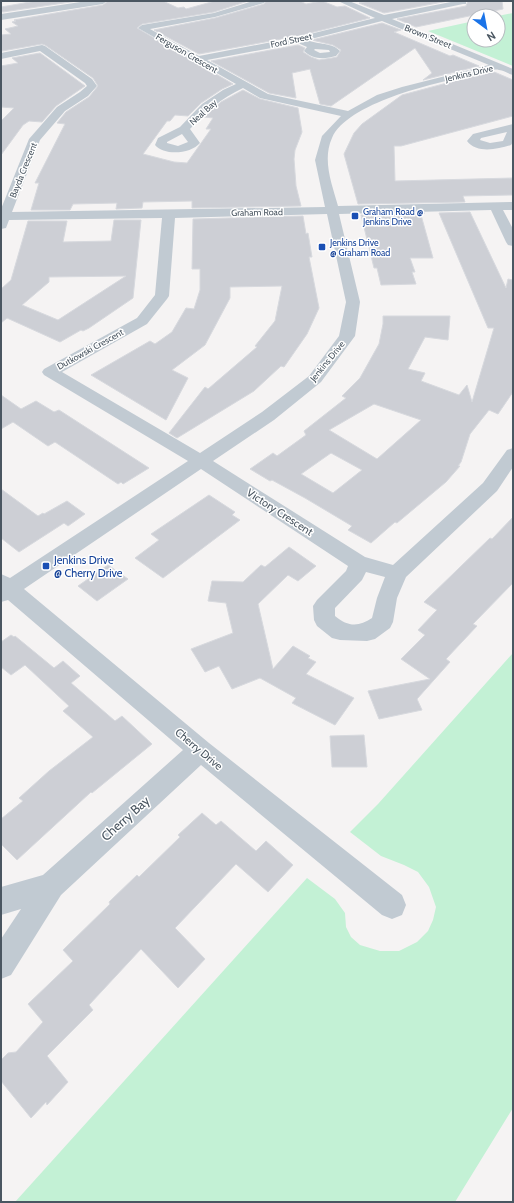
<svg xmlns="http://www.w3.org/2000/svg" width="514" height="1203" viewBox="0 0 514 1203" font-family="Cabin,sans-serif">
  <rect width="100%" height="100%" fill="#f5f3f3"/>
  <g fill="#c3f1d5">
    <path d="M513,13V66L428,31L474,21V40H498V16Z"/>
    <path d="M513,653V1108L455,1202H15L307,878L335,899L345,913L346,927L351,937L360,945L380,951H399L417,942L428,931L433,920L436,907L429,887L418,872L404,865L381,856L350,832L378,804Z"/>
  </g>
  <g fill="#cdcfd5" stroke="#d7d9de" fill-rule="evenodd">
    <path d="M36,1H77L3,12L1,11V7Z"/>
    <path d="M108,1H163L178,8L184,7L186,9L215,1H248L214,12L142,24L137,28L233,84L222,89L201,103L188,116L175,115L170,121H167L143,154L174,162L187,163L211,129H206L213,118L204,117L221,102L243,90L260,99L298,108L302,132L295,150L294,159L296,186L301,206L192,208V201L143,202L142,208L116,209L117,203L73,204L70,210H31L39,183H35L65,124L57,123L66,112L89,97L98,86L93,78L45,45L42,44L2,51L1,50V35L11,34L5,29L18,26L12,22L16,21L14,20L103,5Z"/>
    <path d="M266,1H300L306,4L322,1L337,7L345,6L370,18L298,36L199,54L154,30L215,18L264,4Z"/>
    <path d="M370,1H448L384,13L359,3Z"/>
    <path d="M468,1H502L503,9L416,27L397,19L466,6Z"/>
    <path d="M382,23L401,30L394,32L450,56L453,55L479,66L423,80L432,73L415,48L331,106L320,104L310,69L292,73L296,98L269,93L211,61L298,45L305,48L303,52L311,57L319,60L332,58L337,57L341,50L333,45L312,40Z"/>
    <path d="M40,53L85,86L56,106L42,122L29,121L23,125L1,155V121L14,108L1,107V66L18,63L12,58Z"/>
    <path d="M492,71L513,80V116L401,146H394L395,181L513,178V195L463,196L465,202L358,204L344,154L354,133L362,124L402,95Z"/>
    <path d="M470,212L506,288L508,279L513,280V392L498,414L489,410L470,434L461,462L458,466H460L446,482L397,523L395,522L371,543L348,530L352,526L305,498L272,480L270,481L250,469L273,453L277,456L306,435L304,431L346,398L342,396L360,378L379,344L383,324V316H450L448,340L425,337L408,369L425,373L421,381L459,395L467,385L472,402L494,328H488L439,213ZM374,404L421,420L377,459L329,430ZM331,453L362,470L333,493L301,474Z"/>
    <path d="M425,213L421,215L433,258H410L415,272H412L416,284L381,285L377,268H374L361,215Z"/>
    <path d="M303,216L306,234L308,233L312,257H309L319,308L307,334L284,367L281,366L254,391L177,438L169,433L205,387L208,389L257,347L255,346L275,321L282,286L230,287V298L205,345L172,370L188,378L166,420L91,375L150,341L155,344L172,332L186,308L194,309L200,290V269H192L193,219Z"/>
    <path d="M114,220H141L133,298L89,328L83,331L81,330L60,342L7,318L1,323V289L11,280L28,221H67L63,242L111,241ZM126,276L58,320L22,305L49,282V277Z"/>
    <path d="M1,395L21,409L36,401L54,412L59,410L149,468L123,484L121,482L118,484L55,442L48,446L13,422L1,429Z"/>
    <path d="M1,489L38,516L43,513L44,514L67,501L85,514L68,526L64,523L19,552L1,538Z"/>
    <path d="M209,495L235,512L232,515L240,520L163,578L135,558L159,540L151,534Z"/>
    <path d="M513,517V583L473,624L477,626L446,659L450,662L417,699L422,710L379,719L368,691L430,679L401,659L425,635L418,630L437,610L424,602L490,538L492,539Z"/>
    <path d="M289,547L316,566L298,581L288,575L258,604L273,669L293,646L310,656L308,658L316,662L306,674L354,698L335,725L292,703L296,698L260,678L232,689L219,666L205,672L191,649L233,633L226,603L208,601L212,581L243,582L261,565L265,567Z"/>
    <path d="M108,565L128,579L97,601L78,586Z"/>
    <path d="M11,635L14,637L15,636L54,668L63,661L80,676L71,683L115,721L122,716L152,744L92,793L91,792L17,860L1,844V819L23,801L19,798L49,771L93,737L63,711L69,706L25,665L11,675L1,667V642Z"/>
    <path d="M364,735L367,767H332L330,736Z"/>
    <path d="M202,813L216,825L221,821L256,851L266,841L293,865L268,892L236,864L175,928L205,959L178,988L141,949L89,1005L93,1010L47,1056L68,1082L47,1105L46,1102L31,1118L1,1081V1060L8,1053L16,1052L43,1022L28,1004L73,961L63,950L110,904L109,902L137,875L139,877L180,837L178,835Z"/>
  </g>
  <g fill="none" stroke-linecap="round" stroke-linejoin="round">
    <g fill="#c1cad2" fill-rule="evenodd">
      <path d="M253,1H265L264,3L215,17L150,29L199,56L298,37L375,18L338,1H349L384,15L456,1H466V4H463L392,19L513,69V75C508,74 504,70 499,70C492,68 476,74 469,76C434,83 347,103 332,138C322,160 332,184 338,206L513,202V210H503L513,229V246L508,245L506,242L491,210L339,214L360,302L355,336L321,382L274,420L213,461L365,557L393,565L483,483L507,450L513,448V467L497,491L406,577L397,598L393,622L390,628L375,639L367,641L340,640L332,638L317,626L314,620L313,606L317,600L346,571L348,566L201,469L24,589L209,743L402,895L406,905L402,915L392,919L382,915L201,765L61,895L11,975L1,979V939L21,909L1,915V887L43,875L183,750L8,600L1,602V574L10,578L188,461L44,375L42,372L44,369L137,318L155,295L162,218L9,220L6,228L1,229V209L29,139L57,107L80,92L87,86L85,83L40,51L1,59V53L42,45L45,46L92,79L97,86L88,96L65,111L40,140L12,212L325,207L315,160L322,136L341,116L260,98L243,88C220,99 207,111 190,129L200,143C191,154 164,156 155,145L158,138L180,127L202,104L223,90L236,84L138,28L142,25L214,13ZM382,21L489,65L402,87L377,95L348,111L268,94L207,60L298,43L307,47L304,51C313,60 325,59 336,56L340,51C332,42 318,45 307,40ZM315,49L329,50L330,52L320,53L314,50ZM182,134L188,142L178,146L167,143V142ZM327,214L346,302L339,336L309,376L262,412L200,453L62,372L147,324L167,299L169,296L175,218ZM366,572L385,577L377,598L372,618C359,627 348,627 335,616V608L362,580Z"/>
      <path d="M513,124V142L511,145C498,149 477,154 467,141L473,134ZM507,132L503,141L490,143L480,140L481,138Z"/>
    </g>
    <path fill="#c1cad2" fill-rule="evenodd" d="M87,1H107L103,4L1,20V14Z"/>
  </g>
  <g fill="#1a4fb4" stroke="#fff" stroke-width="1.5">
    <rect x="351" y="212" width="8" height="8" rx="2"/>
    <rect x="318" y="243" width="8" height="8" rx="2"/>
    <rect x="42" y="562" width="8" height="8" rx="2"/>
  </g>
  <g text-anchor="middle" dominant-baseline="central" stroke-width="3" stroke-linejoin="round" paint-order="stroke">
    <g font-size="9" fill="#4a5661" stroke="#fff">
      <text transform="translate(428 36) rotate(22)">Brown Street</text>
      <text transform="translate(291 40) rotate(-12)">Ford Street</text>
      <text transform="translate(187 53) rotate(30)">Ferguson Crescent</text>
      <text transform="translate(469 73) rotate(-13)">Jenkins Drive</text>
      <text transform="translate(203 112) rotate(-42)">Neal Bay</text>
      <text transform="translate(23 170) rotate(-68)">Bayda Crescent</text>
      <text transform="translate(257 212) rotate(-1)">Graham Road</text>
      <text transform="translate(90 349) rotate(-29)">Dutkowski Crescent</text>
      <text transform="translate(327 361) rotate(-51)">Jenkins Drive</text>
    </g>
    <g font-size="9" fill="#164399" stroke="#fff" text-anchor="start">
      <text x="363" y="211">Graham Road @<tspan x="363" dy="10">Jenkins Drive</tspan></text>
      <text x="330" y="242">Jenkins Drive<tspan x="330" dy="10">@ Graham Road</tspan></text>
    </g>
    <g font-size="11" fill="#4a5661" stroke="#fff">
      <text transform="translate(280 512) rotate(33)">Victory Crescent</text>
      <text transform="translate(199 749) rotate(40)">Cherry Drive</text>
    </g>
    <g font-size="11" fill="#164399" stroke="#fff" text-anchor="start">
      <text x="54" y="560">Jenkins Drive<tspan x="54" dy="13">@ Cherry Drive</tspan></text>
    </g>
    <g font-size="13" fill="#4a5661" stroke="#fff">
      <text transform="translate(125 818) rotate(-42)">Cherry Bay</text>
    </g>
  </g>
  <rect width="514" height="1203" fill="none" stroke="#4a5661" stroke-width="4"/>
  <g transform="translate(486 28) rotate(148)"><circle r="19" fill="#ffffff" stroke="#b7bbc0"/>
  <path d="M0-3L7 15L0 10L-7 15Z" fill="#1a73e8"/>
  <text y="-6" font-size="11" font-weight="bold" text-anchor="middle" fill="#4a5661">N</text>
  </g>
</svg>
